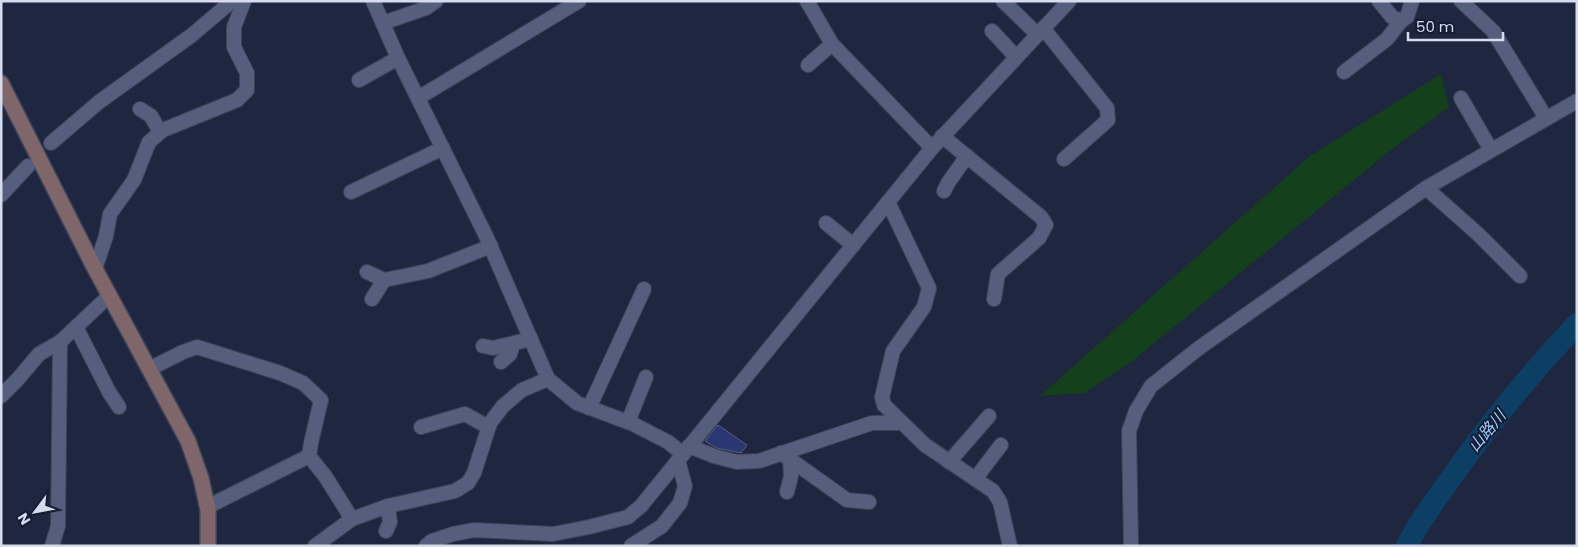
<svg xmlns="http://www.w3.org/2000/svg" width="1578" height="547" viewBox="0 0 1578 547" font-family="Poppins,'Noto Sans JP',sans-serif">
  <rect width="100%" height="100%" fill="#1f2640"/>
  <path fill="#14401b" d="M1441,74L1449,107L1392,149L1131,362L1085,393L1040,396L1310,156Z"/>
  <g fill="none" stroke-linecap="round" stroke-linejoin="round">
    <path stroke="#0d3f65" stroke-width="22" d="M1407,546C1417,525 1431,506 1444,488C1484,430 1529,375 1577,324"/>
  </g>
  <path fill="#2a3773" stroke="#565f7e" d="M718,425L747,445L741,453L717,448L705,441Z"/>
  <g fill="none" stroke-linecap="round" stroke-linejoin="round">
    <g stroke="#3e435a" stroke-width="16">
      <g id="street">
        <path d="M373,1L398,58L486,236L548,379L577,403L633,424L668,442L683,454"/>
        <path d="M807,1L832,44L932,148"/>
        <path d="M1003,1L1037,34"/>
        <path d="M1379,1L1392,17L1401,21L1407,17L1412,1"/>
        <path d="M1461,1L1493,31L1546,118"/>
        <path d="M383,23L426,8L436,1"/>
        <path d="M1043,28L1107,108L1108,120L1064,159"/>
        <path d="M992,31L1016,57"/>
        <path d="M808,65L832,44"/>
        <path d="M1344,72L1387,39L1401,21"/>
        <path d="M359,80L398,58"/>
        <path d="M418,98L579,1"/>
        <path d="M1461,98L1491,150"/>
        <path d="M140,109L151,116L160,132"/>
        <path d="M942,136L1041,217L1046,225L1039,238L998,274L994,299"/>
        <path d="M51,143L99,102L192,35L232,1"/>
        <path d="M1426,188L1478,234L1520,276"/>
        <path d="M944,191L948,183L967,156"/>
        <path d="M351,192L443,148"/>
        <path d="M1,195L28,166"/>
        <path d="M888,202L929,288L924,307L893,351L882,397L884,405L925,445L993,491L1000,502L1010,546"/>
        <path d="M826,223L853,245"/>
        <path d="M95,269L106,236L110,214L134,180L149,142L163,130L237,100L247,90V73L234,47V27L244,1"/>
        <path d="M367,272L384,280L404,276L428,271L491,246"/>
        <path d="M372,299L384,280"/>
        <path d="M76,327L109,392L119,407"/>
        <path d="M483,346L493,348L531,339"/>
        <path d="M501,362L510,354L513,344"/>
        <path d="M149,369L183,352L197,347L280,373L303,383L321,400L311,443L309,456L325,476L352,519"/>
        <path d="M1,396L18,379L39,354L60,342"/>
        <path d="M589,408L644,289"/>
        <path d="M628,422L646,377"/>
        <path d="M421,427L465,414L488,427"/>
        <path d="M689,446L714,456L737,462L759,461L872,423H902"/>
        <path d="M781,453L847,500L869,502"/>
        <path d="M949,462L989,416"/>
        <path d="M975,479L1001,445"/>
        <path d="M787,492L791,476L790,459"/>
        <path d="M207,507L309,456"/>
        <path d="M386,531L390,522L388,506"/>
        <path d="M52,546L58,526L60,342L110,295"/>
        <path d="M315,546L352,519L388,506L455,491L468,483L474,473L490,423L503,406L522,390L548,379"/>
        <path d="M426,546L432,541L453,534L474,530L553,534L589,527L628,517L641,506L932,148L1069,1"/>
        <path d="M631,546L662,526L680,503L685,486L678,460"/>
        <path d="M1131,546L1129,431L1136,411L1151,386L1199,348L1426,188L1577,101"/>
      </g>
    </g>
    <g stroke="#3e435a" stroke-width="18">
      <path id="secondary" d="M1,83L93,265L188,441L201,478L208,510V546"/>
    </g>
    <use href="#street" stroke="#555e7c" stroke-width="14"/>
    <use href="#secondary" stroke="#7e666a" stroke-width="15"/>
  </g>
  <g text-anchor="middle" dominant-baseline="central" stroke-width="4" stroke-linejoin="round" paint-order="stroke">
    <g font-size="16" font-style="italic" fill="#9cccf8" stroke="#151c35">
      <text transform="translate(1487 431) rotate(-50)">山路川</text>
    </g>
  </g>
  <rect width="1578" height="547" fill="none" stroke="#d6dbed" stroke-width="5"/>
  <g transform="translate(35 512) rotate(238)" stroke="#151c35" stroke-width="4" paint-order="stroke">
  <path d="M0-4L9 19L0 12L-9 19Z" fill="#d6dbed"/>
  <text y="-8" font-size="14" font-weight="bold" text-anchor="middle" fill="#d6dbed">N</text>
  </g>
  <path d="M1408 32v8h95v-8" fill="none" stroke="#d6dbed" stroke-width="2.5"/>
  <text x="1416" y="32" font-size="15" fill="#d6dbed" stroke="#151c35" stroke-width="4" paint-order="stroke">50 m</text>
</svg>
